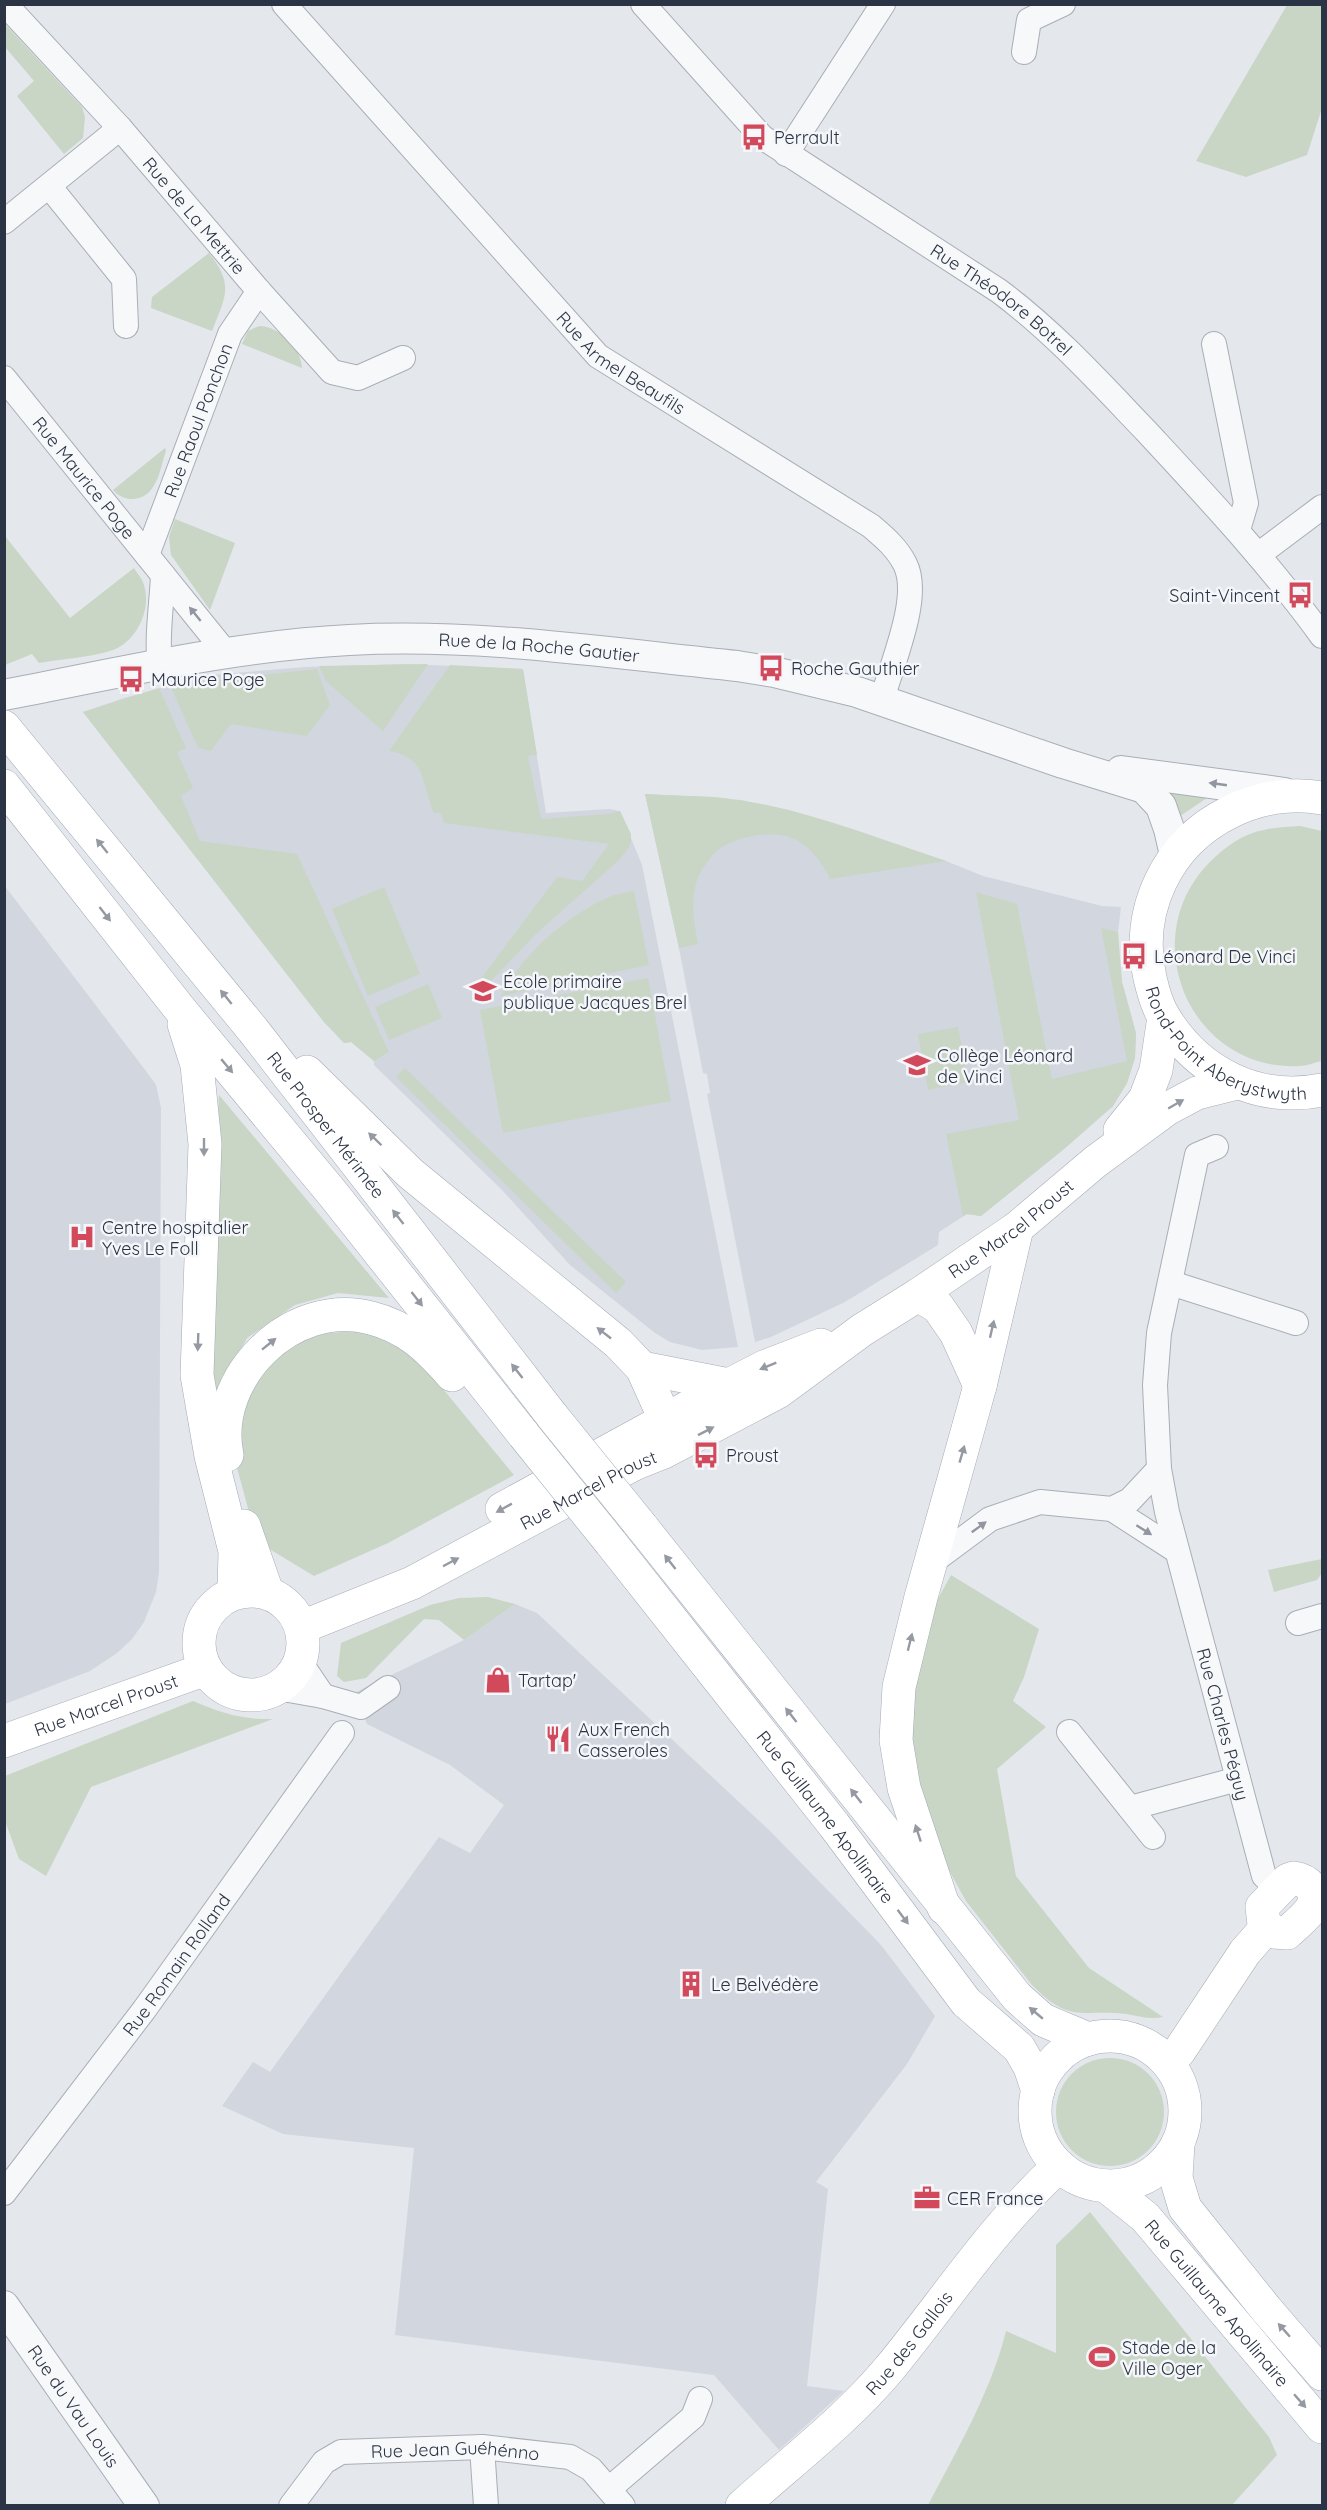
<svg xmlns="http://www.w3.org/2000/svg" width="1327" height="2510" viewBox="0 0 1327 2510" font-family="Quicksand,sans-serif">
  <rect width="100%" height="100%" fill="#e4e7ec"/>
  <g fill="#d2d6de">
    <path d="M405,664L523,669L546,813L609,809L620,811L642,865L738,1347L702,1350L670,1342L655,1333L570,1265L502,1190L374,1065V1061L351,1042L344,1043L324,1022L83,712L124,698L210,675L305,667Z"/>
    <path d="M645,794L723,798L789,810L946,861L983,876L1102,906L1121,907L1118,932L1119,957L1122,982L1136,1033L1135,1058L1127,1083L1113,1106L1064,1149L981,1216L967,1214L939,1232L938,1245L845,1302L771,1337L755,1342L707,1094L710,1093L707,1074L703,1073L679,948Z"/>
    <path d="M4,885L149,1075L156,1085L161,1108L159,1572L156,1592L144,1622L132,1639L117,1653L90,1671L5,1704Z"/>
    <path d="M515,1604L537,1613L771,1832L881,1945L935,2016L907,2064L816,2182L828,2189L807,2386L844,2391L779,2450L714,2375L395,2335L414,2148L283,2134L222,2106L253,2062L270,2072L439,1837L470,1853L504,1805L450,1765L367,1724L356,1692L464,1640Z"/>
  </g>
  <g fill="#c9d6c5">
    <path d="M1287,5H1322V108L1307,155L1246,177L1196,161Z"/>
    <path d="M4,23L82,107L85,117L83,138L64,154L17,96L34,81L5,47Z"/>
    <path d="M209,253C234,285 226,295 212,331L151,308L152,297Z"/>
    <path d="M259,326C280,326 301,349 302,368L242,344L248,331Z"/>
    <path d="M165,448L166,451C162,462 160,477 153,487C144,502 124,503 113,490Z"/>
    <path d="M175,519L235,543L210,610L171,555L169,537Z"/>
    <path d="M5,536L70,618L134,568C136,572 140,576 142,580C154,605 138,641 113,650C92,657 62,659 39,663L32,654L5,665Z"/>
    <path d="M428,664L383,731L326,681L319,666Z"/>
    <path d="M450,665L523,669L537,755L528,756L541,819L609,814L620,811L631,834V842L627,850L619,860L536,934L492,980H480L557,877L582,881L609,844L444,823L441,813H434C421,783 427,757 389,751Z"/>
    <path d="M317,669L330,705L307,736L231,724L211,751L198,748L170,685Z"/>
    <path d="M159,688L186,748L177,752L193,788L181,796L200,841L297,854L389,1052L374,1061L351,1042L344,1043L324,1022L83,712Z"/>
    <path d="M1152,784L1203,793L1207,798L1177,818Z"/>
    <path d="M645,794C671,796 697,795 723,798C794,805 877,838 946,861L830,879C822,862 809,844 789,837C769,830 735,837 718,850C711,855 700,872 697,880C690,902 694,922 698,944L679,948Z"/>
    <path d="M1300,826L1322,831V1061C1315,1062 1307,1066 1300,1066C1189,1072 1132,935 1213,859C1226,846 1245,833 1264,830C1275,827 1288,827 1300,826Z"/>
    <path d="M384,887L420,974L368,996L332,909Z"/>
    <path d="M634,891L649,965L501,996C519,957 568,915 607,898C615,894 625,893 634,891Z"/>
    <path d="M976,892L1017,904L1052,1079L1127,1061L1101,928L1118,932L1122,982L1136,1033L1135,1058L1127,1083L1113,1106L1064,1149L981,1216L967,1214L963,1216L946,1134L1019,1120Z"/>
    <path d="M648,978L671,1101L503,1133L480,1010Z"/>
    <path d="M428,984L442,1018L389,1040L375,1007Z"/>
    <path d="M958,1027L969,1082L928,1090L918,1034Z"/>
    <path d="M405,1068L626,1282L616,1293L396,1077Z"/>
    <path d="M219,1095L389,1298L338,1293L295,1305L247,1338L216,1399L203,1370Z"/>
    <path d="M359,1331L390,1341L415,1355L514,1475L388,1543L314,1576L271,1550L258,1545L236,1464L247,1391L266,1365L294,1343L325,1333Z"/>
    <path d="M1322,1559V1573L1317,1580L1274,1592L1268,1570Z"/>
    <path d="M951,1575L1039,1629L1024,1677L1013,1701L1046,1727L997,1769L1016,1876L1089,1968L1163,2017C1151,2020 1138,2016 1126,2014C1080,2009 1070,2024 1032,1985L966,1901L920,1818L904,1718L934,1606Z"/>
    <path d="M488,1597L515,1604L464,1640L439,1620L424,1619L366,1678L344,1682L337,1676L341,1643L430,1605L459,1598Z"/>
    <path d="M193,1701C221,1713 243,1720 273,1719L91,1787L46,1876L19,1859L5,1821V1776Z"/>
    <circle cx="1110" cy="2112" r="54"/>
    <path d="M1090,2212L1269,2437L1277,2455L1232,2505H928C957,2450 991,2392 1006,2331L1056,2353V2245Z"/>
  </g>
  <g fill="none" stroke-linecap="round" stroke-linejoin="round">
    <g stroke="#a9aeb7" stroke-width="26">
      <g id="minor">
        <path id="s1" d="M5,4L120,128L259,291L332,372L358,378L403,358"/>
        <path id="s2" d="M284,4L598,356L871,526C884,537 897,548 905,564C922,597 891,665 882,700"/>
        <path id="s3" d="M643,4L762,137L999,291C1054,332 1099,382 1147,432C1208,498 1269,563 1322,636"/>
        <path d="M1024,52L1029,20L1063,4"/>
        <path d="M786,154L883,4"/>
        <path d="M49,186L124,279L126,326"/>
        <path d="M4,222L120,128"/>
        <path d="M1214,344L1246,503L1238,530"/>
        <path id="s4" d="M4,378L226,653"/>
        <path id="s5" d="M147,555L230,334L259,291"/>
        <path d="M1258,555L1322,507"/>
        <path d="M160,665C156,638 162,603 163,575"/>
        <path id="s6" d="M1216,1147L1197,1155L1159,1333L1155,1385L1159,1469L1167,1512L1264,1876L1279,1889"/>
        <path d="M1171,1283L1296,1323"/>
        <path d="M1112,1509L1177,1551"/>
        <path d="M932,1562L990,1519L1040,1502L1112,1509L1130,1500L1159,1469"/>
        <path d="M1298,1623L1322,1616"/>
        <path d="M300,1662L323,1696"/>
        <path d="M277,1688L323,1696L361,1707L388,1688"/>
        <path d="M1069,1732L1153,1837"/>
        <path d="M1130,1808L1238,1779"/>
        <path id="s7" d="M4,2193L144,2010L342,1733"/>
        <path d="M482,2447L486,2506"/>
        <path d="M609,2489L693,2417L700,2399"/>
        <path id="s8" d="M291,2506L324,2462L341,2452L482,2447L570,2457L591,2469L623,2506"/>
      </g>
    </g>
    <g stroke="#a9aeb7" stroke-width="32">
      <g id="tertiary">
        <path id="s9" d="M4,695C119,673 232,646 349,640C478,633 609,653 737,666L774,672L857,692L1063,763L1144,788L1161,806L1169,829L1175,855"/>
        <path d="M1121,771L1285,793"/>
        <path id="s10" d="M4,2306L144,2506"/>
      </g>
    </g>
    <g stroke="#a9aeb7" stroke-width="34">
      <g id="secondary">
        <path id="s11" d="M1322,798C1291,792 1258,798 1230,812C1167,843 1135,910 1150,978C1153,991 1157,1006 1164,1017C1198,1073 1258,1103 1322,1090"/>
        <path d="M1120,1130L1145,1099L1156,1070L1164,1017"/>
        <path d="M502,1509L729,1385L764,1367L821,1345"/>
        <circle cx="251" cy="1643" r="52"/>
        <path id="s12" d="M302,1627L412,1583L634,1464L664,1452L778,1392L862,1330L918,1295L1017,1228L1095,1162L1167,1109L1197,1093L1237,1083"/>
        <path id="s13" d="M4,1741L206,1669"/>
        <path d="M1294,1878C1301,1879 1306,1881 1311,1887C1325,1905 1298,1922 1287,1933L1274,1932L1264,1924L1262,1907L1288,1880Z"/>
        <path d="M1169,2063L1180,2050L1245,1952L1267,1927"/>
        <path id="s14" d="M742,2506C792,2461 846,2420 889,2369C945,2301 994,2225 1059,2166"/>
      </g>
    </g>
    <g stroke="#a3abb8" stroke-width="34">
      <g id="primary">
        <path id="s15" d="M4,727L253,1030L553,1417"/>
        <path d="M4,786L179,1008L333,1194L524,1435"/>
        <path d="M184,1024L197,1065L205,1144L197,1375L211,1456L235,1551L234,1592"/>
        <path d="M307,1072L410,1173L618,1343L642,1368L660,1408L663,1420L661,1437L634,1464"/>
        <path d="M918,1295L938,1307L956,1333L980,1386"/>
        <path d="M642,1368L729,1385"/>
        <path d="M227,1455C211,1377 292,1297 371,1318C407,1327 428,1348 452,1375"/>
        <path d="M244,1526L267,1592"/>
        <path d="M642,1527L1017,1997L1043,2020L1088,2039"/>
        <path id="s16" d="M611,1543L834,1825L966,2002L1019,2048L1030,2067L1038,2091"/>
        <path d="M944,1908L904,1788L896,1740L899,1687L921,1597L980,1386L1017,1228"/>
        <circle cx="1110" cy="2111" r="75"/>
        <path d="M1178,2143L1176,2178L1185,2208L1266,2309L1322,2374"/>
        <path id="s17" d="M1106,2186L1145,2217L1322,2427"/>
      </g>
    </g>
    <use href="#minor" stroke="#f7f8fa" stroke-width="24"/>
    <use href="#tertiary" stroke="#f7f8fa" stroke-width="30"/>
    <use href="#secondary" stroke="#fff" stroke-width="33"/>
    <use href="#primary" stroke="#fff" stroke-width="33"/>
    <g stroke="#a3abb8" stroke-width="34" stroke-linecap="butt">
      <g id="primary-bridge">
        <path d="M553,1417L642,1527"/>
        <path d="M524,1435L611,1543"/>
      </g>
    </g>
    <use href="#primary-bridge" stroke="#fff" stroke-width="33"/>
  </g>
  <defs><path id="oneway-solid" d="M-6-.8H1V-3.2L6.5 0L1 3.2V.8H-6Z" transform="scale(1.5)"/></defs>
  <g fill="#9196a0">
    <use href="#oneway-solid" transform="translate(195 614) rotate(-129)"/>
    <use href="#oneway-solid" transform="translate(1218 784) rotate(-172)"/>
    <use href="#oneway-solid" transform="translate(979 1527) rotate(-36)"/>
    <use href="#oneway-solid" transform="translate(1144 1530) rotate(32)"/>
  </g>
  <g fill="#959aa2">
    <use href="#oneway-solid" transform="translate(102 846) rotate(-129)"/>
    <use href="#oneway-solid" transform="translate(105 914) rotate(52)"/>
    <use href="#oneway-solid" transform="translate(226 997) rotate(-129)"/>
    <use href="#oneway-solid" transform="translate(227 1066) rotate(50)"/>
    <use href="#oneway-solid" transform="translate(1176 1104) rotate(-30)"/>
    <use href="#oneway-solid" transform="translate(375 1139) rotate(-136)"/>
    <use href="#oneway-solid" transform="translate(204 1147) rotate(90)"/>
    <use href="#oneway-solid" transform="translate(398 1217) rotate(-128)"/>
    <use href="#oneway-solid" transform="translate(417 1299) rotate(52)"/>
    <use href="#oneway-solid" transform="translate(992 1329) rotate(-77)"/>
    <use href="#oneway-solid" transform="translate(604 1333) rotate(-142)"/>
    <use href="#oneway-solid" transform="translate(198 1342) rotate(92)"/>
    <use href="#oneway-solid" transform="translate(269 1344) rotate(-39)"/>
    <use href="#oneway-solid" transform="translate(768 1366) rotate(158)"/>
    <use href="#oneway-solid" transform="translate(517 1371) rotate(-128)"/>
    <use href="#oneway-solid" transform="translate(706 1431) rotate(-27)"/>
    <use href="#oneway-solid" transform="translate(962 1454) rotate(-74)"/>
    <use href="#oneway-solid" transform="translate(504 1508) rotate(151)"/>
    <use href="#oneway-solid" transform="translate(451 1562) rotate(-28)"/>
    <use href="#oneway-solid" transform="translate(670 1562) rotate(-128)"/>
    <use href="#oneway-solid" transform="translate(910 1642) rotate(-76)"/>
    <use href="#oneway-solid" transform="translate(791 1715) rotate(-128)"/>
    <use href="#oneway-solid" transform="translate(856 1796) rotate(-128)"/>
    <use href="#oneway-solid" transform="translate(918 1833) rotate(-108)"/>
    <use href="#oneway-solid" transform="translate(903 1917) rotate(53)"/>
    <use href="#oneway-solid" transform="translate(1036 2013) rotate(-140)"/>
    <use href="#oneway-solid" transform="translate(1284 2330) rotate(-131)"/>
    <use href="#oneway-solid" transform="translate(1300 2401) rotate(49)"/>
  </g>
  <defs>
    <g id="bus-bare" transform="scale(2.07)"><path d="M-5-6H5V4H4V6H2V4H-2V6H-4V4H-5ZM-3.5-4V0h7V-4ZM-3.5 1.2v1.5H-2V1.2ZM2 1.2v1.5H3.5V1.2Z" fill="#d1495b" stroke="#f4f6f9" stroke-width="2.5" paint-order="stroke"/></g>
    <g id="school-bare" transform="scale(2.07)"><path d="M0-5L7-2L0 1L-7-2ZM-4 1L0 2.5L4 1V4Q0 6-4 4Z" fill="#d1495b" stroke="#f4f6f9" stroke-width="2.5" paint-order="stroke"/></g>
    <g id="hospital-bare" transform="scale(2.07)"><path d="M-5-5h3v3.5h4V-5h3V5h-3V1.5h-4V5h-3Z" fill="#d1495b" stroke="#f4f6f9" stroke-width="2.5" paint-order="stroke"/></g>
    <g id="shop-bare" transform="scale(2.07)"><path d="M-5-2.5h2.3a2.7 3.5 0 0 1 5.4 0H5L5.5 6h-11ZM-1.5-2.5h3a1.5 2.3 0 0 0-3 0Z" fill="#d1495b" stroke="#f4f6f9" stroke-width="2.5" paint-order="stroke"/></g>
    <g id="restaurant-bare" transform="scale(2.07)"><path d="M-5-6h1v4h1v-4h1v4h1v-4h1v5L-1.5 .5V6h-2V.5L-5-1ZM5-6V6H3V1.5H1.5Q1.5-4 5-6Z" fill="#d1495b" stroke="#f4f6f9" stroke-width="2.5" paint-order="stroke"/></g>
    <g id="building-bare" transform="scale(2.07)"><path d="M-4-6H4V6H1V3H-1V6H-4ZM-2.5-4.3h1.7v1.8h-1.7ZM.8-4.3h1.7v1.8H.8ZM-2.5-1h1.7V.8h-1.7ZM.8-1h1.7V.8H.8Z" fill="#d1495b" stroke="#f4f6f9" stroke-width="2.5" paint-order="stroke"/></g>
    <g id="office-bare" transform="scale(2.07)"><path d="M-6-3h4V-5.5h4V-3h4V5H-6ZM-1-4.5V-3h2v-1.5ZM-6 0V1H6V0Z" fill="#d1495b" stroke="#f4f6f9" stroke-width="2.5" paint-order="stroke"/></g>
    <g id="stadium-bare" transform="scale(2.07)"><path d="M0-5a6.5 5 0 1 0 0 10a6.5 5 0 1 0 0-10ZM-3.5-1.8h7v3.6h-7Z" fill="#d1495b" stroke="#f4f6f9" stroke-width="2.5" paint-order="stroke"/></g>
  </defs>
  <g fill-rule="evenodd">
    <use href="#bus-bare" x="754" y="137"/>
    <use href="#bus-bare" x="1300" y="595"/>
    <use href="#bus-bare" x="771" y="668"/>
    <use href="#bus-bare" x="131" y="679"/>
    <use href="#bus-bare" x="1134" y="956"/>
    <use href="#school-bare" x="483" y="991"/>
    <use href="#school-bare" x="917" y="1065"/>
    <use href="#hospital-bare" x="82" y="1237"/>
    <use href="#bus-bare" x="706" y="1455"/>
    <use href="#shop-bare" x="498" y="1680"/>
    <use href="#restaurant-bare" x="558" y="1739"/>
    <use href="#building-bare" x="691" y="1984"/>
    <use href="#office-bare" x="927" y="2198"/>
    <use href="#stadium-bare" x="1102" y="2357"/>
  </g>
  <g text-anchor="middle" dominant-baseline="central" stroke-width="5" stroke-linejoin="round" paint-order="stroke">
    <g font-size="18" fill="#2b3445" stroke="#f4f6f9" text-anchor="start">
      <text x="774" y="137">Perrault</text>
      <text x="1280" y="595" text-anchor="end">Saint-Vincent</text>
      <text x="791" y="668">Roche Gauthier</text>
      <text x="151" y="679">Maurice Poge</text>
      <text x="1154" y="956">Léonard De Vinci</text>
      <text x="503" y="981">École primaire<tspan x="503" dy="21">publique Jacques Brel</tspan></text>
      <text x="937" y="1055">Collège Léonard<tspan x="937" dy="21">de Vinci</tspan></text>
      <text x="102" y="1227">Centre hospitalier<tspan x="102" dy="21">Yves Le Foll</tspan></text>
      <text x="726" y="1455">Proust</text>
      <text x="518" y="1680">Tartap'</text>
      <text x="578" y="1729">Aux French<tspan x="578" dy="21">Casseroles</tspan></text>
      <text x="711" y="1984">Le Belvédère</text>
      <text x="947" y="2198">CER France</text>
      <text x="1122" y="2347">Stade de la<tspan x="1122" dy="21">Ville Oger</tspan></text>
    </g>
    <g font-size="18" fill="#2b3445" stroke="#f4f6f9">
      <text stroke="none"><textPath href="#s1" startOffset="284">Rue de La Mettrie</textPath></text>
      <text stroke="none"><textPath href="#s3" startOffset="468">Rue Théodore Botrel</textPath></text>
      <text stroke="none"><textPath href="#s2" startOffset="494">Rue Armel Beaufils</textPath></text>
      <text stroke="none"><textPath href="#s5" startOffset="144">Rue Raoul Ponchon</textPath></text>
      <text stroke="none"><textPath href="#s4" startOffset="128">Rue Maurice Poge</textPath></text>
      <text stroke="none"><textPath href="#s9" startOffset="540">Rue de la Roche Gautier</textPath></text>
      <text stroke="none"><textPath href="#s11" startOffset="404">Rond-Point Aberystwyth</textPath></text>
      <text stroke="none"><textPath href="#s15" startOffset="512">Rue Prosper Mérimée</textPath></text>
      <text stroke="none"><textPath href="#s12" startOffset="816">Rue Marcel Proust</textPath></text>
      <text stroke="none"><textPath href="#s12" startOffset="318">Rue Marcel Proust</textPath></text>
      <text stroke="none"><textPath href="#s13" startOffset="108">Rue Marcel Proust</textPath></text>
      <text stroke="none"><textPath href="#s6" startOffset="602">Rue Charles Péguy</textPath></text>
      <text stroke="none"><textPath href="#s16" startOffset="348">Rue Guillaume Apollinaire</textPath></text>
      <text stroke="none"><textPath href="#s7" startOffset="286">Rue Romain Rolland</textPath></text>
      <text stroke="none"><textPath href="#s17" startOffset="162">Rue Guillaume Apollinaire</textPath></text>
      <text stroke="none"><textPath href="#s14" startOffset="234">Rue des Gallois</textPath></text>
      <text stroke="none"><textPath href="#s10" startOffset="122">Rue du Vau Louis</textPath></text>
      <text stroke="none"><textPath href="#s8" startOffset="189">Rue Jean Guéhénno</textPath></text>
    </g>
  </g>
  <rect width="1327" height="2510" fill="none" stroke="#2b3445" stroke-width="12"/>
</svg>
